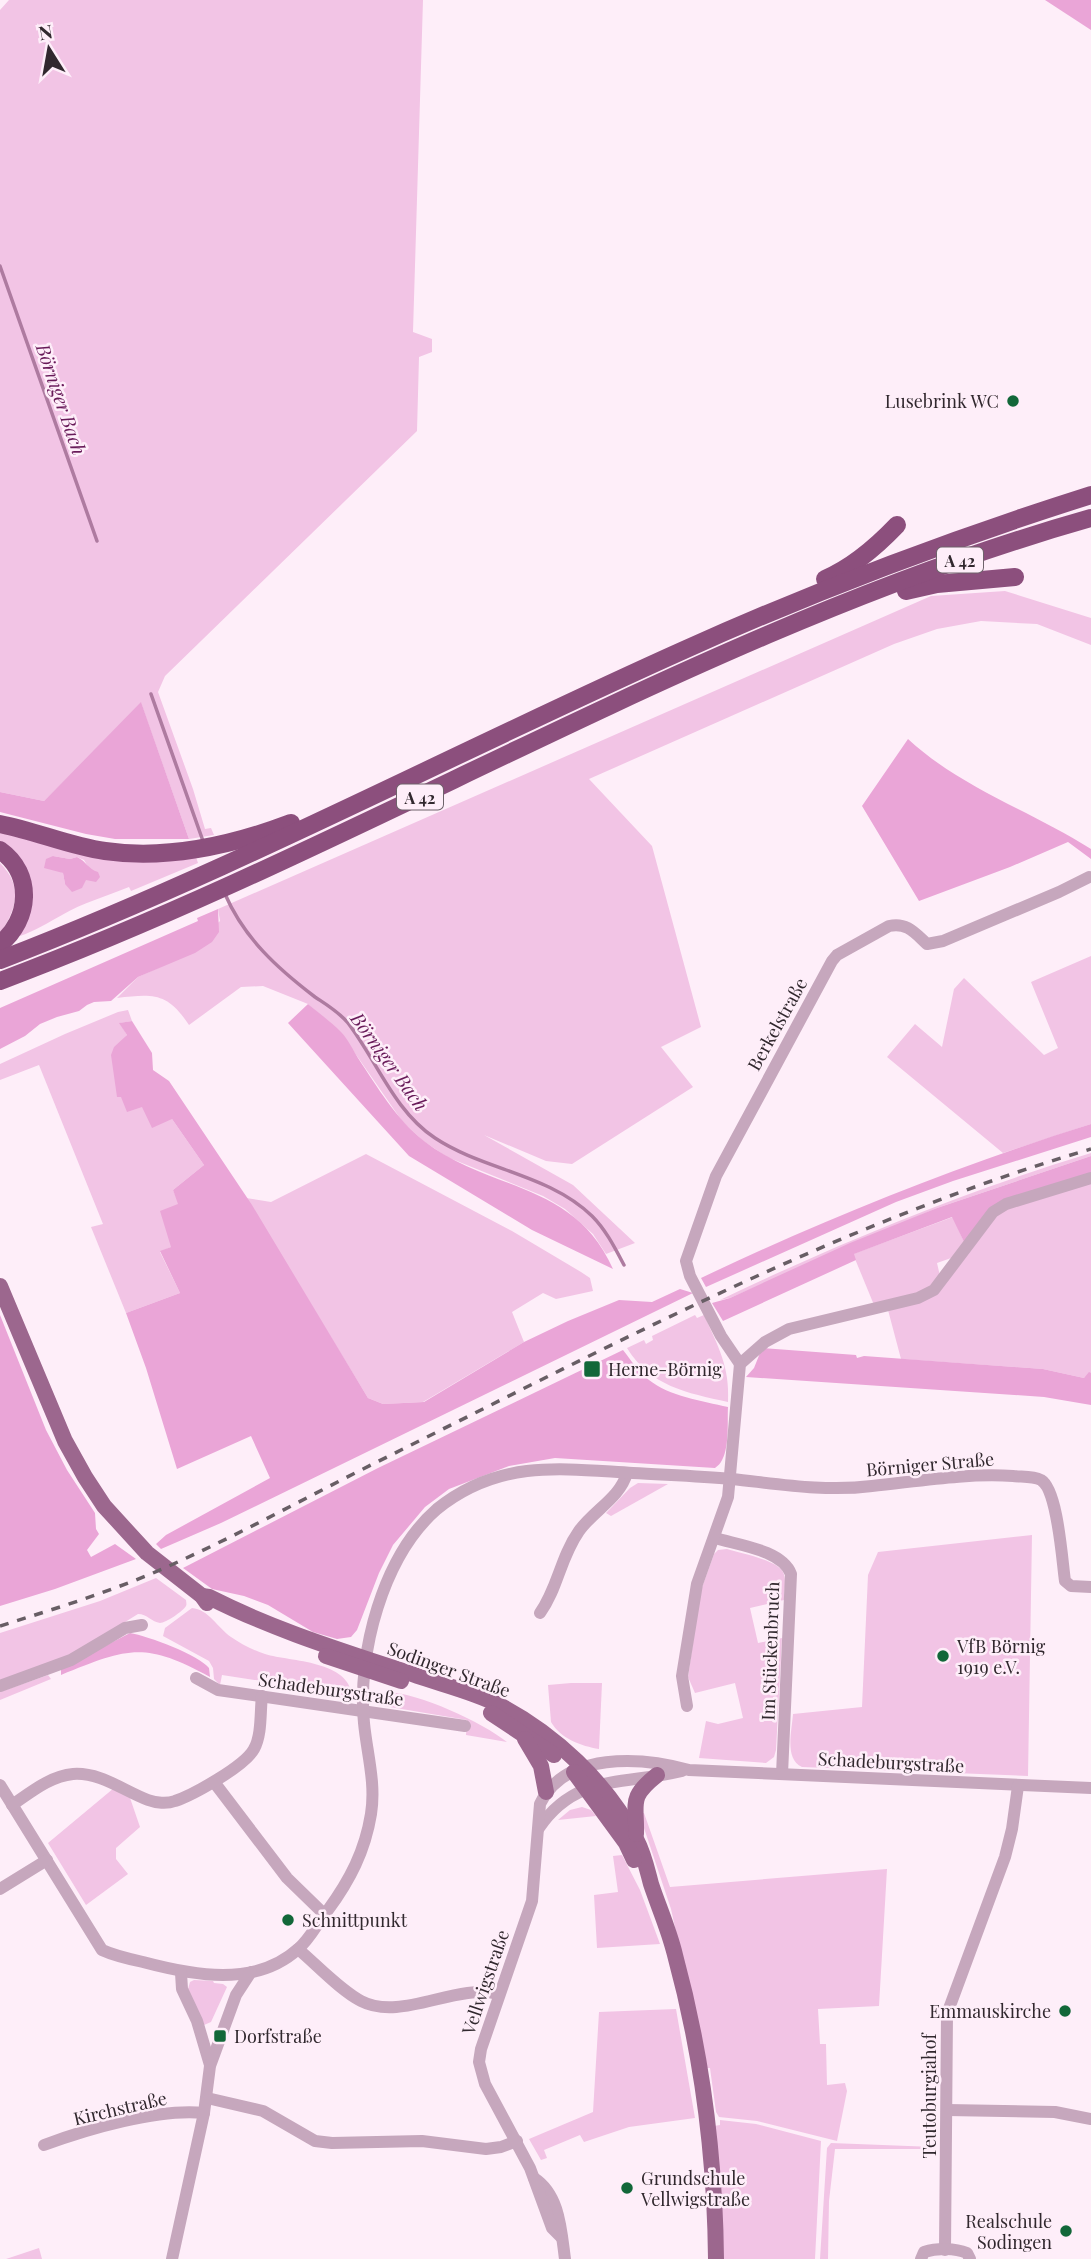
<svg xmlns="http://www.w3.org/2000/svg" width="1091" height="2259" viewBox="0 0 1091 2259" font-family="'Playfair Display',serif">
  <rect width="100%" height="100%" fill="#feeef9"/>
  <g fill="#f2c4e5" fill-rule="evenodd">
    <path d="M9,0H423L413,332L432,339V352L419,357L417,431L165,676L158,692L193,789L205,829L211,828L214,835L189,839L141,703L44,801L0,792V10Z"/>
    <path d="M1005,591L1091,618V645L1037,624L981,621L937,629L894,644L589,779L652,846L701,1027L661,1047L693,1087L572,1164L546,1161L484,1135L573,1185L635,1243L606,1254L593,1234L565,1209L543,1196L447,1157L422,1140L402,1121L341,1033L308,1004L263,986L241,987L189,1025C167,992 153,994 117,998L138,977L178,959L220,921L218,909L931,596Z"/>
    <path d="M0,829L195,854L198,863L131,891L129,887C107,896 82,903 62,915C49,922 35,931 20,936L19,932L28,912L0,845ZM53,856L70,859L77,857L84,860L90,870L65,884L63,873L55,869Z"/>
    <path d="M0,863C24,887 16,909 0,934Z"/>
    <path d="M1091,956V1124L1003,1153L887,1057L915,1024L942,1047L954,989L964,978L1044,1055L1058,1048L1031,982Z"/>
    <path d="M128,1010L132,1021L120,1023L127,1035L122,1041L117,1097L121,1096L172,1119L204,1165L173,1190L179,1203L171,1247L160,1252L180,1293L126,1313L91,1227L103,1224L39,1065L0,1080V1064L65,1034L118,1012Z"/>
    <path d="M1091,1153V1156L937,1208L730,1298L720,1300C841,1242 963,1192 1091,1153Z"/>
    <path d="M366,1154L512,1231L581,1272L590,1278L593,1291L556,1299L543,1293L512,1312L524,1342L423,1402L383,1404L368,1398L246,1198L271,1202Z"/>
    <path d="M1091,1181V1373L1084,1378L1043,1369L901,1359L888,1310L919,1302L994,1216L1008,1207Z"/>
    <path d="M953,1217L965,1244L954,1257L937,1263L940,1276L926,1290L874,1305L853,1254Z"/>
    <path d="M695,1315L697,1318L704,1315C718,1346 730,1367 728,1402C687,1393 650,1386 627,1348L644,1340L646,1344L653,1340L652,1336Z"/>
    <path d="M638,1483L668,1484L611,1516L606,1513L630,1488Z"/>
    <path d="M1032,1535L1028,1776L802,1767C784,1759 792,1730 793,1714L862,1707L868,1575L878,1552Z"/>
    <path d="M727,1549C740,1553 777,1560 783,1572C787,1580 784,1591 784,1600L750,1608L758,1643L782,1638L776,1750L774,1757L766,1763L699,1758L706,1721L718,1724L743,1718L735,1683L695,1693L688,1677L700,1593L714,1554L718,1550Z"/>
    <path d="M156,1578L186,1600C186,1602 187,1604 186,1606C183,1611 166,1623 160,1623C152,1622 147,1614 138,1614L72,1655L0,1682V1633L100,1601Z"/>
    <path d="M192,1608C208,1609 218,1628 231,1637C241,1644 253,1650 265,1654C291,1662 350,1660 352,1697L347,1699L340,1698L341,1693L222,1675L220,1685L214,1679L213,1668L209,1661L163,1636L165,1628Z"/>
    <path d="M48,1675L51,1679L0,1700V1692Z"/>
    <path d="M571,1683H602L599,1749C581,1746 561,1739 551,1722L548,1685Z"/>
    <path d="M387,1692C419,1693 482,1722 507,1742L466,1735L467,1720L378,1705L379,1697Z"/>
    <path d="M114,1788L129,1795L140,1827L116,1848V1859L128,1874L86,1905L48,1843Z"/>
    <path d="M582,1807L591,1810L596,1816L558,1820L570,1810Z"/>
    <path d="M639,1813H644L670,1887L887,1869L879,2006L818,2009L820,2044H826L827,2085L845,2083L847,2091L837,2141L757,2121L719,2117L716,2112L710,2068H706L671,1909Z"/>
    <path d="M622,1855L640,1890L660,1944L597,1948L594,1895L618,1892L613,1856Z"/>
    <path d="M194,1980L213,1981L214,1983L223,1984L227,1987L211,2022L204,2025L188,1989L190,1982Z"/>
    <path d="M676,2009L695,2118L629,2127L584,2142L580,2135L544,2150L547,2158L541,2160L529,2139L593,2112L599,2012Z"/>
    <path d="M720,2120L756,2124L821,2141L815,2259H722L714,2126L720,2125Z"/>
    <path d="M831,2143L934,2147L933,2149H835L829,2201L828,2259H820L827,2148Z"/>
    <path d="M39,2248L42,2259H6Z"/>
  </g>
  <g fill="#eaa5d7">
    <path d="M1045,0H1091V30Z"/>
    <path d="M141,702L189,839H115L86,834L0,812V792L44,801Z"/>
    <path d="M908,739C961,788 1031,811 1091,849V859L1068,842L1010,867L919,901L862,806Z"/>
    <path d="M53,856L70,859L77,857C86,861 88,869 98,872L100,877L96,882L86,880L82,888L72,892L65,884L63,873L44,868L46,859Z"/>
    <path d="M218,909L219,932L212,942L195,953L138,977L111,1001L94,1002L87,1005L79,1011L57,1017L40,1024L25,1036L0,1049V1008L198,921L197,918Z"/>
    <path d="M308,1004C319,1013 331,1022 341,1032C348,1039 353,1050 358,1058C378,1088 396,1119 424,1141C490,1192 574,1181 613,1269L532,1230L409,1156L288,1023Z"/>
    <path d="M132,1021L152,1053L153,1070L169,1081L252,1205L368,1398L383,1404L424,1402L524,1342L568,1321L619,1300L652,1302L680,1289L693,1293L221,1523L161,1549L156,1544L166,1535L270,1478L251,1436L177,1469L146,1368L126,1313L180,1293L160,1251L171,1247L160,1211L178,1204L173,1190L204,1165L172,1119L152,1128L142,1107L127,1112L121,1097H117L111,1055L114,1047L127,1035L119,1023Z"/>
    <path d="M1091,1124V1137L953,1181L896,1202L706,1287L701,1278C827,1218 957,1166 1091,1124Z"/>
    <path d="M1091,1156V1174L1004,1201L965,1244L952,1217L854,1254L856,1260L723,1321L712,1303L730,1298L850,1243L937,1208Z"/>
    <path d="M0,1315L46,1430L67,1470L95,1513L96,1529L99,1534L87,1550L91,1557L115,1544L136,1559L55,1589L0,1606Z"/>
    <path d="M762,1348L856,1355L857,1358L864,1356L1043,1369L1084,1378L1089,1372L1091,1373V1405L1044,1397L746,1377L754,1368Z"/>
    <path d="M623,1350C631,1360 638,1372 649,1380C669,1396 702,1401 728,1407C727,1423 731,1459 715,1468L555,1458L509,1466L449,1489L425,1507L393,1545L379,1573L357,1630L351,1637L337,1639L313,1632L268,1605L244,1596L212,1589L183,1568L378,1468Z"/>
    <path d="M130,1633C148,1636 199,1655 209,1668L210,1677C144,1641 128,1648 61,1675V1669Z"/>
  </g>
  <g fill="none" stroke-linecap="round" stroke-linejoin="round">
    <g stroke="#ae7ba0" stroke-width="3.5">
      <path d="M0,266L97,541"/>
      <path d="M151,694L203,841"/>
      <path d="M225,894C244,938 277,968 315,997C327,1005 339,1012 348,1023C377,1061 394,1111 435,1138C483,1170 549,1174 592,1216C606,1230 615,1248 624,1265"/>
    </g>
    <g stroke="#c6a7bd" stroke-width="12">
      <path d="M740,1364L721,1336L690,1276L686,1261L716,1176L832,961L837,955L889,926C907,922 915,933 927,944L943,941L1059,892L1089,877"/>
      <path d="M715,1538C738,1545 782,1550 791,1574L782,1774"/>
      <path d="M540,1613C558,1588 560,1558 579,1531C594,1510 620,1498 627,1473"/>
      <path d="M196,1678L218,1690L465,1726"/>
      <path d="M0,1686L71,1660L125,1628L142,1625"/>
      <path d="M687,1706L682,1676L697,1584L728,1497L740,1364L765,1342L789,1329L918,1298L934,1290L993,1212L1006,1204L1091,1178"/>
      <path d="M214,1782L287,1878L324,1914"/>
      <path d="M0,1785L102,1950C115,1956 129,1959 143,1962C192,1975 255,1988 298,1949C310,1939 318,1922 328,1910C350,1880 365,1851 371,1814C376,1783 367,1754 364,1723C357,1653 383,1556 437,1509C463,1488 494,1475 527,1471C562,1467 597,1471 633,1473C666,1475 699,1476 732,1479C779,1484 825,1492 872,1486C920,1481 966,1473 1013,1476C1022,1477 1033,1476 1041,1480C1058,1490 1062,1561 1065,1581L1071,1586L1091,1587"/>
      <path d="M12,1805C30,1793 50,1776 73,1774C100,1772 124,1791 148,1800C156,1803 167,1804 175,1801C193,1795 245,1766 254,1749C262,1735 260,1712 262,1696"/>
      <path d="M539,1828C576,1773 626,1785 682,1771"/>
      <path d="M0,1889L47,1860"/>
      <path d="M298,1949C317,1965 340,1990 361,2001C401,2022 455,1983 499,1994"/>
      <path d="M181,1973L182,1989L197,2021L210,2065"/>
      <path d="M207,2098L263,2111L315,2141L332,2143L422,2141L486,2149L501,2147L517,2141"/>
      <path d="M947,2110L1055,2112L1091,2119"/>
      <path d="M44,2145C87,2129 159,2108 204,2113"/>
      <path d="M534,2178C560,2195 561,2230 565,2259"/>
      <path d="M561,2237L552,2228L530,2168L485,2084L479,2062L481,2049L532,1901L540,1804C565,1751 642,1757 689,1770L1091,1788"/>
      <path d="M945,2250L947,2014L1005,1857L1012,1829L1018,1786"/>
      <path d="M172,2259L204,2113L210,2066L236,1995L251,1972"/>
      <path d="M921,2259L924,2252C937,2248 955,2248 967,2253L970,2259"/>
    </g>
    <g stroke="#9c678e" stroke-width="16">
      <path d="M0,1286L65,1441L85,1477L104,1506L147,1553L202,1596L207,1603"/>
      <path d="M202,1596L209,1597C274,1630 343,1651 412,1674C440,1684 471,1691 497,1704C554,1733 607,1783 636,1839C644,1854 647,1869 651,1884C659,1908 669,1930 675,1955C702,2054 715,2157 716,2259"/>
      <path d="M326,1656L401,1681"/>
      <path d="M491,1713L554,1755"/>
      <path d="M525,1739L541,1766L546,1792"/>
      <path d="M574,1772L626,1843L634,1860"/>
      <path d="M636,1834C637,1803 628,1798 657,1775"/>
    </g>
    <g stroke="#8c4f7d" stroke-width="18">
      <path d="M825,579C853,567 876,547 897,525"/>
      <path d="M906,591L937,584L1015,577"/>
      <path d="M0,824C36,831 69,846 105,851C168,860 233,845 291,823"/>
      <path d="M0,850C34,874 30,920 0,944"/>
      <path d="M0,960C234,870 456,752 684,650C817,590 952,539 1091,495"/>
      <path d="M0,981C369,843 711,625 1091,518"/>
    </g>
    <path stroke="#685e65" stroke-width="3.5" stroke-dasharray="9 9" stroke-linecap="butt" d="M0,1626C51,1610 103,1594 153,1573C234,1538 310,1495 389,1456C618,1342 845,1221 1091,1149"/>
  </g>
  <g fill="#126739" stroke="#feeef9" stroke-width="2.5">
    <circle cx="1013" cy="401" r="7"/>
    <rect x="583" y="1360" width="18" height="18" rx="3.5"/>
    <circle cx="943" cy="1656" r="7"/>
    <circle cx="288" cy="1920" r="7"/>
    <circle cx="1065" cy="2011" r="7"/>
    <rect x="213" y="2029" width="14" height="14" rx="3.5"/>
    <circle cx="627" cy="2188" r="7"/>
    <circle cx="1066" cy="2231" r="7"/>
  </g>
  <g text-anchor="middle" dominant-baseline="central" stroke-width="5" stroke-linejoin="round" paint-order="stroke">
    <g fill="#feeef9" stroke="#6e636b" stroke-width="2">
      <rect x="937" y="547.5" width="46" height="25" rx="5"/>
      <rect x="397" y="784.5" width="46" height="25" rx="5"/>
    </g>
    <g font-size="16" font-weight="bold" fill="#31282e">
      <text x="960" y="560">A 42</text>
      <text x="420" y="797">A 42</text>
    </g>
    <g font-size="18" fill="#31282e" stroke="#feeef9" text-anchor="start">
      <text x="999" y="401" text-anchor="end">Lusebrink WC</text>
      <text x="608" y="1369">Herne-Börnig</text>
      <text x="957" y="1646">VfB Börnig<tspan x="957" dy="21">1919 e.V.</tspan></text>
      <text x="302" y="1920">Schnittpunkt</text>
      <text x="1051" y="2011" text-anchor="end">Emmauskirche</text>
      <text x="234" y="2036">Dorfstraße</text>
      <text x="641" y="2178">Grundschule<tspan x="641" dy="21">Vellwigstraße</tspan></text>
      <text x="1052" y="2221" text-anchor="end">Realschule<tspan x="1052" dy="21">Sodingen</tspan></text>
    </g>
    <g font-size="18" fill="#31282e" stroke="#feeef9">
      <text transform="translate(777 1024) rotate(-61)">Berkelstraße</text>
      <text transform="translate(930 1464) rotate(-5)">Börniger Straße</text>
      <text transform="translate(770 1651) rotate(-88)">Im Stückenbruch</text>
      <text transform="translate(449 1669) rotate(20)">Sodinger Straße</text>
      <text transform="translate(331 1689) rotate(8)">Schadeburgstraße</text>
      <text transform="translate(891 1762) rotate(3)">Schadeburgstraße</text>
      <text transform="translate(485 1982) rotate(-71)">Vellwigstraße</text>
      <text transform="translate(929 2096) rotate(-90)">Teutoburgiahof</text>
      <text transform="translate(120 2108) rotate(-13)">Kirchstraße</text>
    </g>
    <g font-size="19" font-style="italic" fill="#681a59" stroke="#feeef9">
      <text transform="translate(62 399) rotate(71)">Börniger Bach</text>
      <text transform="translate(390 1061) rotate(54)">Börniger Bach</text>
    </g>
  </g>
  <g transform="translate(49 49) rotate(349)" stroke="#feeef9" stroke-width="5" paint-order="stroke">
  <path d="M0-5L12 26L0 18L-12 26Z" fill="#31282e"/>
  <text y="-10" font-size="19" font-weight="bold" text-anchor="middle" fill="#31282e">N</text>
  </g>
</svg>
